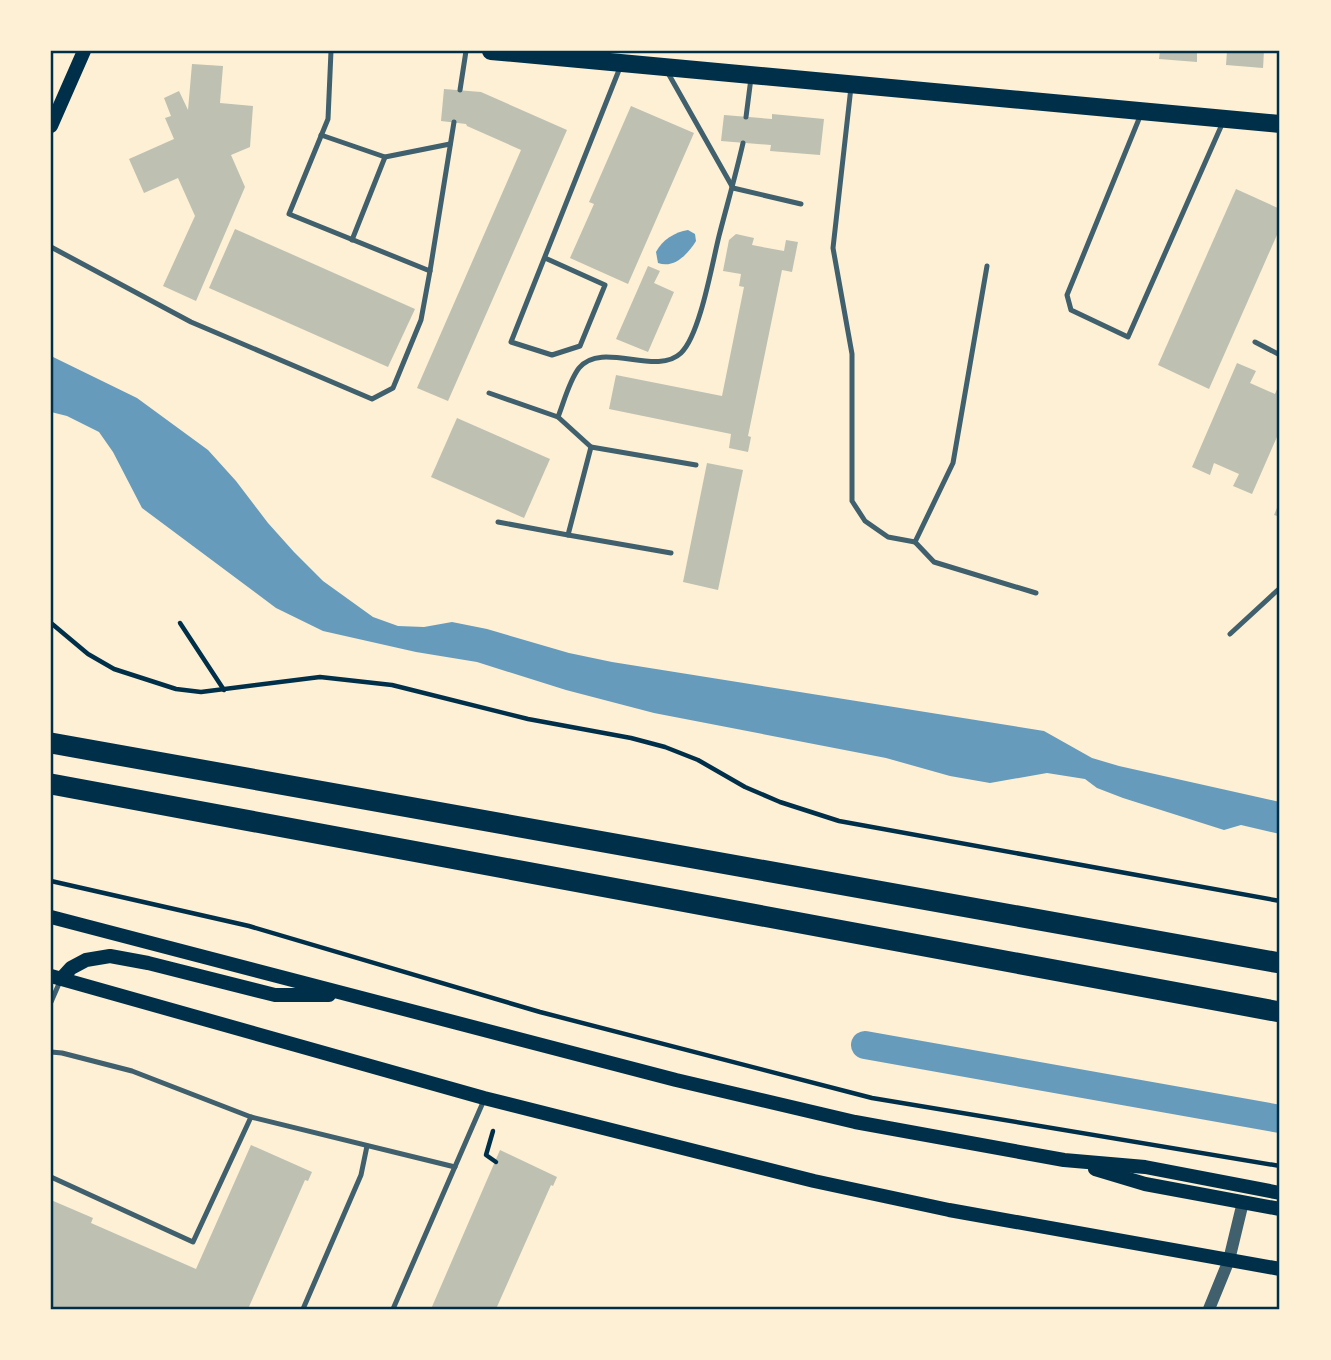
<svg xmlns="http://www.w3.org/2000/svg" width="1331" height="1360" viewBox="0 0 1331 1360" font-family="'Work Sans',sans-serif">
  <rect width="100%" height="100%" fill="#fdf0d5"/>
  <g fill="#669bbc">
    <path d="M688,230L695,234L696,241C688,254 674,269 658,263L656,252C662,240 675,232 688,230Z"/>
    <path d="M51,356L137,398L208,450L236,481L268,523L294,552L323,581L373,617L398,626L424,627L452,622L487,629L569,653L612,662L1044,731L1092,758L1119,766L1280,802V834L1241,825L1224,830L1123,798L1097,788L1085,779L1047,773L990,783L950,776L886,758L654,713L566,690L477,662L416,652L323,631L276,608L142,508L113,452L99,432L67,416L51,412Z"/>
  </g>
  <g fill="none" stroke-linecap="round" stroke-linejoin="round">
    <path stroke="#669bbc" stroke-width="28" d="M865,1045L1280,1119"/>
  </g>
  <g fill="#bec0b2">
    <path d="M1160,51H1197V62L1159,59Z"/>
    <path d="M1227,51H1264L1263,68L1226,65Z"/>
    <path d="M192,64L223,66L220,103L253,106L250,147L231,155L245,187L196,301L163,286L195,216L178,178L144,193L129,159L174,139L165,118L171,116L164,98L179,91L188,110Z"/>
    <path d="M444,89L481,92L567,130L448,401L417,388L521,150L467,126L466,124L441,121Z"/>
    <path d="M631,106L694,133L628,284L570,258L594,204L589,202Z"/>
    <path d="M772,114L824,119L820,155L770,151L771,145L721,141L724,115L772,119Z"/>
    <path d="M1236,189L1280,209V228L1209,389L1158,365Z"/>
    <path d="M235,229L415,309L388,367L209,288Z"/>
    <path d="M736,234L754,238L752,245L784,251L786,240L798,242L792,272L782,270L748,436L751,437L748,452L729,448L731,434L609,409L616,375L722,396L744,287L739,286L741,274L723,271L729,240Z"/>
    <path d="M648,266L660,271L654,283L674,292L648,352L616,339Z"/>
    <path d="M1237,363L1256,371L1250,383L1275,394L1280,382V430L1252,494L1233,486L1239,474L1214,463L1210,475L1192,467Z"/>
    <path d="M457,418L550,459L524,518L431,477Z"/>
    <path d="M707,463L743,470L718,590L683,582Z"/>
    <path d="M1280,501V517L1274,515Z"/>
    <path d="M251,1145L312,1172L308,1181L305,1180L248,1309H51V1200L93,1218L91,1223L196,1269Z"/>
    <path d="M500,1150L557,1177L553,1186L551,1185L496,1309H431Z"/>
  </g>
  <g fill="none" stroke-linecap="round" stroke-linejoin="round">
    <g stroke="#003049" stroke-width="4.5">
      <path d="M51,623L88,654L114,669L176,689L201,692L320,677L392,685L528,719L631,738L665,747L698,760L745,787L780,802L839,821L1280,901"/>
      <path d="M180,623L224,690"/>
      <path d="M51,881L249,926L540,1012L872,1098L1280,1166"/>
      <path d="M493,1131L486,1155L496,1162"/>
    </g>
    <g stroke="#3f606c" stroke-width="5">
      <path d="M331,51L328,119L289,214L430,271L454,122"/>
      <path d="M668,73L733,188L801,204"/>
      <path d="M851,87L833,248L852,354V501L865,521L888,537L915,542L953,463L987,266"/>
      <path d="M460,90L466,51"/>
      <path d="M1141,114L1067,295L1071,310L1128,337L1223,122"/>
      <path d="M746,117L751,78"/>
      <path d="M321,135L385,157L450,144"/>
      <path d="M352,240L385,157"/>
      <path d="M51,247L191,322L372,399L393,388L421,320L430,271"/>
      <path d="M545,258L605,285L580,346L552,355L511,342L621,65"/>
      <path d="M1255,342L1280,355"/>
      <path d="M489,393L558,417C564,402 569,381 579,368C602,340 656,377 681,353C700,335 712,264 719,236C727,205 736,174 743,143"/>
      <path d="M591,447L696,465"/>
      <path d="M498,522L568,535L591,447L558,417"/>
      <path d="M568,535L671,553"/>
      <path d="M915,542L934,562L1036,593"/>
      <path d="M1230,634L1280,588"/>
      <path d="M51,1002L61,979"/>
      <path d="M51,1052L62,1053L132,1071L251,1117L455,1167"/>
      <path d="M51,1177L193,1242L251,1117"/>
      <path d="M303,1309L361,1175L367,1146"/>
      <path d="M393,1309L484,1100"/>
    </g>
    <path stroke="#3f606c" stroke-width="12" d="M1209,1309L1229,1260L1243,1202"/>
    <g stroke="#003049" stroke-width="14">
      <path d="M51,126L84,51"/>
      <path d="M51,917L676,1080L855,1122L1064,1160L1145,1167L1280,1193"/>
      <path d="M51,976L484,1098L814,1181L949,1210L1280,1269"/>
      <path d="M61,979L71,968L86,960L110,956L148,963L275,995H329"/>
      <path d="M1095,1169L1145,1184L1280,1209"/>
    </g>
    <path stroke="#003049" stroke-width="18" d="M491,51L1280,124"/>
    <g stroke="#003049" stroke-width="21">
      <path d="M51,743L1280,963"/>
      <path d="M51,784L1280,1012"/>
    </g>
  </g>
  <rect width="1331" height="1360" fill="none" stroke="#fdf0d5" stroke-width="105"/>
  <rect x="52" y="52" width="1226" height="1256" fill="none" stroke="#003049" stroke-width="2.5"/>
</svg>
